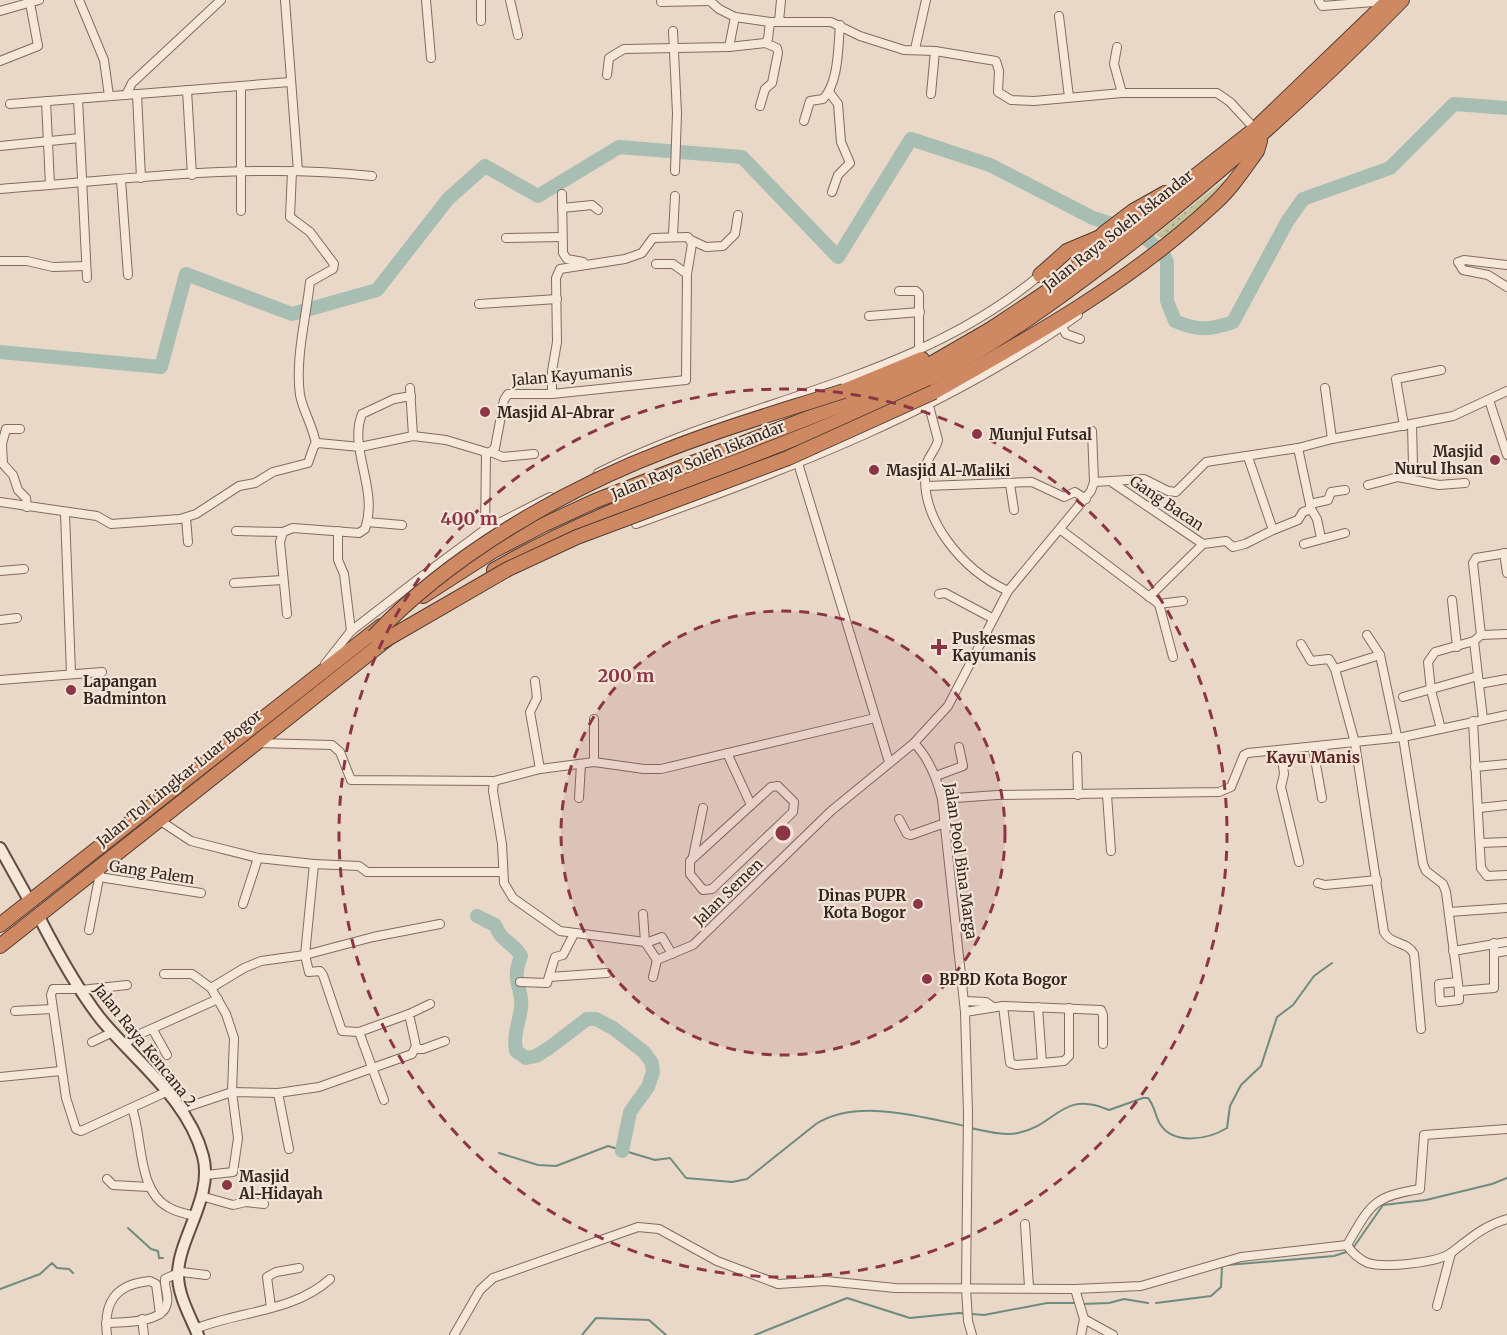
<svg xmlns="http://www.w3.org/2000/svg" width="1507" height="1335" viewBox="0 0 1507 1335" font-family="Merriweather,serif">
  <defs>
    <pattern id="green-dots" width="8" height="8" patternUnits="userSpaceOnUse" patternTransform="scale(1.5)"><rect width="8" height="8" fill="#c6c39c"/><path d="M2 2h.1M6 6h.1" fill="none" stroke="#aba786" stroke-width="1.8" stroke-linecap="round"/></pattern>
  </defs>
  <rect width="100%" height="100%" fill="#e9d8c7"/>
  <path fill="url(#green-dots)" d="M1226,179L1228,181L1168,239L1157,236L1156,234Z"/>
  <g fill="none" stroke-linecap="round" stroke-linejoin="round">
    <g stroke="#6f8b7f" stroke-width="2">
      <path d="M971,1128C986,1131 1003,1136 1018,1133C1056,1126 1062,1089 1109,1110L1143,1098H1148C1155,1106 1155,1116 1160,1124C1174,1146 1209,1139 1227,1128L1230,1106L1241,1085L1261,1066L1277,1017L1293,1005L1314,976L1332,963"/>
      <path d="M499,1153L538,1165L556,1166L608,1146L655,1160L670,1158L686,1178L732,1182L747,1179L816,1124C857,1098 922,1117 965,1126"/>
      <path d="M128,1228L151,1249L158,1251L159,1258H163"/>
      <path d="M1353,1248L1383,1205L1426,1200L1492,1184L1507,1178"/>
      <path d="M1227,1265L1334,1256L1349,1251"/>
      <path d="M0,1289L40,1274L52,1263L57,1268L69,1269L73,1273"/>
      <path d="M1156,1303L1211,1296L1221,1287L1222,1266"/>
      <path d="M1081,1304L1109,1303L1124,1299L1148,1303"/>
      <path d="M582,1335L596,1318L649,1320L666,1335"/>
      <path d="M755,1335L847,1298L910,1318L959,1313L984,1315L1047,1303H1076"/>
    </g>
    <g stroke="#a8beb3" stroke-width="14">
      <path d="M0,352L161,367L186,274L292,314L377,290L448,199L485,166L538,196L619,147L742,157L838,257L911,139L990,165L1093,218L1125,228L1148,240L1163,253L1167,262V301L1175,321C1197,331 1211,330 1233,322L1287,222L1303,199L1390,168L1454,104L1507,108"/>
      <path d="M477,916L495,925C502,943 513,942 521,956C510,984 524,988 521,1008C519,1023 513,1035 516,1051L526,1058L536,1056L549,1048L587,1019H596L613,1028L644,1052L652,1063L653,1072L648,1087L630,1112L622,1151"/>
    </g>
    <g stroke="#836b5e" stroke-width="10">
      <g id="street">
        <path d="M79,0L104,60L109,96"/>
        <path d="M285,0L298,171"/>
        <path d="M426,0L431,58"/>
        <path d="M510,0L518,35"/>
        <path d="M709,0L719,9L735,17L770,22H831L860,36L904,50L935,51L996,61L999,71L998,92L1011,100L1034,101L1122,93H1217L1230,102L1255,129"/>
        <path d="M1319,1L1322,6L1374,2L1384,5"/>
        <path d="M661,2L709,1"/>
        <path d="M0,11L39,0"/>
        <path d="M1059,16L1069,97"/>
        <path d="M481,21V0"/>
        <path d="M779,21L781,0"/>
        <path d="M673,31L677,113L675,171"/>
        <path d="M729,47L765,43L768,39L770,22"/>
        <path d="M1117,47L1114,64L1122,93"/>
        <path d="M915,49L926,0"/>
        <path d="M0,61L38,46L30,3"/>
        <path d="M607,75L609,58L624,49L729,47L735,17"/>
        <path d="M241,86V211"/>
        <path d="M187,90L192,175"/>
        <path d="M829,92L838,104L841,142L850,163L838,175L832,192"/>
        <path d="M137,94L141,178"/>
        <path d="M931,94L935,51"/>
        <path d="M126,95L132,83L221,0"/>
        <path d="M78,99L87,278"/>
        <path d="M46,101L50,185"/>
        <path d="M10,104L290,82"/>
        <path d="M760,106L765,89L772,83L778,53L777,48L765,43"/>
        <path d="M804,121L810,101L823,99C839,83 838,46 840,25"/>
        <path d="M0,146L80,138"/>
        <path d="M292,171L290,217L310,232L334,264L333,269L310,282C306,318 295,359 300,395C303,411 313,426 316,444"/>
        <path d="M121,180L128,275"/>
        <path d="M0,189C123,180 249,162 372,176"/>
        <path d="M562,194L563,253L567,259L583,262"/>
        <path d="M562,208L592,205L598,210"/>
        <path d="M673,235L675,196"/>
        <path d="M506,238L562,237"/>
        <path d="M691,240L706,247L723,246L735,234L738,215"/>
        <path d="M0,261H27L53,267L86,266"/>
        <path d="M656,264H673L687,274"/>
        <path d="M1507,265L1464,260L1458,262L1463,270L1488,275L1507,287"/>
        <path d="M899,291H916L919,294V351"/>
        <path d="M479,304L557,299"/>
        <path d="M869,316L920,312"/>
        <path d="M1062,327L1066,334L1080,339"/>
        <path d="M410,388L413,436"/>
        <path d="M1325,388L1332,439"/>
        <path d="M1489,400L1507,455"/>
        <path d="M929,406L938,440C936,450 928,456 926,466C918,519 963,570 1008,591"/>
        <path d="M1404,426L1396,379L1441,370"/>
        <path d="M20,429H6L2,444L3,464L13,475L18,490L26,498L27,507"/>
        <path d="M491,452L503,457L534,454"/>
        <path d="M797,460L889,762"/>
        <path d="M598,473C742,399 913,382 1040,275"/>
        <path d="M1398,477L1439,485L1465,483"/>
        <path d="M1094,482L1144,479L1168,491L1176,492L1206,462L1298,448L1332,439L1453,416L1507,391"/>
        <path d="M1113,483L1203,544L1226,541L1233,547L1245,544L1273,530L1248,457"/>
        <path d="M1010,484L1014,510"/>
        <path d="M1368,485L1398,477L1403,470L1413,466L1412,424"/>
        <path d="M927,486L1032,482L1064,497L1075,492L1086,499"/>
        <path d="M0,502L97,516L111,524L180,519L196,514L239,486L255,483L273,472L308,463L314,446L318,443L360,447L413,436L446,440L489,453L495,448L504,400L508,394H552L686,380L687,274L692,244L688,237L653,238L642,253L625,259L560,269L556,278L557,342L552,371V394"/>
        <path d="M1310,504L1328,500L1331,492L1345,490"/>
        <path d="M1311,509L1317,519L1321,538"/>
        <path d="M65,513L71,673"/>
        <path d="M634,514L636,524C790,468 944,411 1078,315"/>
        <path d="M186,518L188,542"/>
        <path d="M367,522L402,525"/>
        <path d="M1061,530L1159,604L1173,657"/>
        <path d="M1273,530L1298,520L1303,512L1311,509L1298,448"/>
        <path d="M236,531L283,532"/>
        <path d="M338,531V560L344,574L351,631"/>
        <path d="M485,535L486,453"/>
        <path d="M1304,544L1345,533"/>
        <path d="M1504,553L1507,573"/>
        <path d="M0,571L24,569"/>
        <path d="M234,583L283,580"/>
        <path d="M939,594L945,593L992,618"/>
        <path d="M1149,597L1203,544"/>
        <path d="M1452,600L1457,647"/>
        <path d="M1159,604L1183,601"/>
        <path d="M287,614L280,542L283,532L293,528L359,533L365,529C379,489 348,449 362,414L394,399L411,396"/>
        <path d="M0,620L17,618"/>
        <path d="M1367,635L1380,655"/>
        <path d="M1481,635L1473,563L1476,558L1507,553"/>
        <path d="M1301,644L1311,661L1329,659L1335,669"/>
        <path d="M325,664L351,631L417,580L483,531L550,497"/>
        <path d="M0,680L102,672"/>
        <path d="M535,681L537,698L530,712L540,769"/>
        <path d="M1479,684L1507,679"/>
        <path d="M1403,697L1478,676"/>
        <path d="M1483,719L1474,641L1481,635L1507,634"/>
        <path d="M1473,721L1481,868L1487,876L1507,875"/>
        <path d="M1441,729L1431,690L1428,662L1435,652L1474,641"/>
        <path d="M1397,736L1380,655L1335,669L1355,743L1384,932C1391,945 1407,941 1414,954L1421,1029"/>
        <path d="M1403,737L1423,864L1426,871L1443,884L1446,892L1459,991V1000L1440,1002L1439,984L1458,982"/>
        <path d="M257,743L332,745L340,752L351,780L494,781L540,769L594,762L644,769H661L875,718"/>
        <path d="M914,743L948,706L1008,591L1091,491L1094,482L1092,431"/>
        <path d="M1313,748L1322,798"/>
        <path d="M1281,750L1284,774L1281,787L1299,862"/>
        <path d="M727,753L751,805"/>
        <path d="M1077,756L1078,795"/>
        <path d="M594,762V719"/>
        <path d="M1475,767L1507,764"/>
        <path d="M936,776L963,766L959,747"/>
        <path d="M494,781L493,791L502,844L504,883L513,898L560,931L645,942L657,960L693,945L831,811L914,743C929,758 937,779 942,799L965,1012L968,1113L966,1288L968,1321L972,1335"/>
        <path d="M778,786L794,802L793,812L712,889L703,890L690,874V861L771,787Z"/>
        <path d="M1107,795L1111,851"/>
        <path d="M579,798L581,764"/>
        <path d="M942,799L997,795L1219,792L1231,787L1244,755L1248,753L1403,737L1507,715"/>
        <path d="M1479,808L1507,805"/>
        <path d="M899,819L907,834L911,835L945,823"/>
        <path d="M159,820L191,841L258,858L314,864L305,955L309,972L320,971L323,975L342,1031L359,1032L409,1014"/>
        <path d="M1480,843L1507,842"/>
        <path d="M693,857L703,808"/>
        <path d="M314,864L359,866L367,872H503"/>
        <path d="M99,877L201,893"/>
        <path d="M1318,883L1325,885L1377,880"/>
        <path d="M243,904L258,858"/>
        <path d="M1449,912L1507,908"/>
        <path d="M643,914L645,942"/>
        <path d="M89,930L100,873"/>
        <path d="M646,943L662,937L672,954"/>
        <path d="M1453,951L1507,942"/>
        <path d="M1495,953L1507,951"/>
        <path d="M164,974H192L211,988L244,968L261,961L305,955L373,937L440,924"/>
        <path d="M549,977L607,973"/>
        <path d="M653,977L657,960"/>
        <path d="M520,982L547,983L555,957L563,955L574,934"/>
        <path d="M80,989H53L51,995L66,1098L76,1129L81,1131L166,1092"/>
        <path d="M81,990L127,985"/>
        <path d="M1459,991L1494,988V943"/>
        <path d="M965,1001L986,1002L993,1007"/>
        <path d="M1003,1006L1010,1063L1016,1065L1042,1063"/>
        <path d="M1038,1007L1042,1063L1064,1061L1069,1056V1008"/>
        <path d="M15,1011L52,1009"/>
        <path d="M965,1012L1003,1006L1101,1010L1103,1015V1044"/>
        <path d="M153,1030L167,1055"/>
        <path d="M359,1032L384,1100"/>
        <path d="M92,1042L113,1032"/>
        <path d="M125,1046L131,1038L218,999"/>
        <path d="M415,1049H423L445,1041"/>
        <path d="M0,1077L61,1071"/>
        <path d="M278,1093L289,1149"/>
        <path d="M132,1108C143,1138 137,1190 168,1207C176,1212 186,1214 195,1216"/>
        <path d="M181,1109L232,1092L278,1093L319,1087L412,1054L416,1046L409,1014L430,1004"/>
        <path d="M206,1175L233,1172L238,1138L232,1092L234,1038L226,1014L211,988"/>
        <path d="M107,1179L113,1185L149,1187"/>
        <path d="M201,1196L233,1205L246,1202L264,1204"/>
        <path d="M1025,1224L1029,1287"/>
        <path d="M1347,1245C1371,1204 1372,1197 1420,1189L1424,1135L1507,1129"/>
        <path d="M1347,1245C1351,1252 1360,1260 1368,1263C1384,1268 1437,1263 1451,1253C1469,1239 1485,1225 1507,1219"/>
        <path d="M178,1276L182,1272L206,1275"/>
        <path d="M1075,1289L1084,1319L1081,1335"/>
        <path d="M1437,1306L1451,1253"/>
        <path d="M271,1307L267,1277L276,1272L299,1268"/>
        <path d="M142,1319L144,1335"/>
        <path d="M1084,1319L1113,1335"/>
        <path d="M106,1323C121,1322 164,1324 167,1303C169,1295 164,1287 165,1279L178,1273"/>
        <path d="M195,1329C239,1311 294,1312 330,1279"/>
        <path d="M107,1335C103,1302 116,1284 150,1281L156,1284L160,1314"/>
        <path d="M454,1335L480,1290L493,1278L638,1227L659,1229L717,1261L778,1284L826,1281L895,1288L1075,1289L1141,1286L1241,1257L1347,1245"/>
      </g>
    </g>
    <g stroke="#654c42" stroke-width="14">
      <g id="secondary">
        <path d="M0,848L30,902"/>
        <path d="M39,917C57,952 76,987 100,1018C135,1061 188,1099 203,1156C214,1197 178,1238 178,1275C178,1295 190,1316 198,1335"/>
      </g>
    </g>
    <g stroke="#523b32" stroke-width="16">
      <g id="highway">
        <path d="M1079,259L1104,233L1133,211L1165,193"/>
        <path d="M1040,275L1067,251L1098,238"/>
        <path d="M844,391L922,359"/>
        <path d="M934,392C1032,337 1132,281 1214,204C1231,189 1244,169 1257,151L1260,141"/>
        <path d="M494,570C629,491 784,453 923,382C999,343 1068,292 1135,240C1230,165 1318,86 1402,0"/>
        <path d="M423,596L493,551L543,525L595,501L867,395L915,373L991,329L1057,285L1255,129L1389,0"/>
        <path d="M0,925L381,626"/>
        <path d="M0,946L390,637"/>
      </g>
    </g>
    <use href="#street" stroke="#f5e7da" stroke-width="8"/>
    <use href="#secondary" stroke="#f5e7da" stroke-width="10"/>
    <use href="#highway" stroke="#cf8962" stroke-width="14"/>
    <g stroke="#523b32" stroke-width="16" stroke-linecap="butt">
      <g id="highway-bridge">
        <path d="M374,636C449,556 564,489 667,450C725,427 785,410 844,391"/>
        <path d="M380,643L508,569L577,537L788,458L934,392"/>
      </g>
    </g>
    <use href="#highway-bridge" stroke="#cf8962" stroke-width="14"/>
  </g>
  <circle cx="783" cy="833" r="222" fill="#8c3547" fill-opacity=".12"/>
  <g fill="none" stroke="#8c3547" stroke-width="3" stroke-dasharray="10 8">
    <circle cx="783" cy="833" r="222"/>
    <circle cx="783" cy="833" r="444"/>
  </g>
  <g fill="#8c3547" stroke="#f2e4d6" stroke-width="2">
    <circle cx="485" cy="412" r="6"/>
    <circle cx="977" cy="434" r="6"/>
    <circle cx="1495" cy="460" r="6"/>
    <circle cx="874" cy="470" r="6"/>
    <path d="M936 638h6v6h6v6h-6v6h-6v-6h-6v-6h6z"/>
    <circle cx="71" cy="690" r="6"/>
    <circle cx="918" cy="904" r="6"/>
    <circle cx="927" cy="979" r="6"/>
    <circle cx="227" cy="1185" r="6"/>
  </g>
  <g text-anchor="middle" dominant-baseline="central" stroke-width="4.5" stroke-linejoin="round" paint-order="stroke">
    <g font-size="15" fill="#352620" stroke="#f2e4d6">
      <text transform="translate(1118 230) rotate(-38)">Jalan Raya Soleh Iskandar</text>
      <text transform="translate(572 375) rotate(-5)">Jalan Kayumanis</text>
      <text transform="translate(698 460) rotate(-22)">Jalan Raya Soleh Iskandar</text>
      <text transform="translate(1167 503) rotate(34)">Gang Bacan</text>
      <text transform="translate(179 778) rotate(-39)">Jalan Tol Lingkar Luar Bogor</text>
      <text transform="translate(961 861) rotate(82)">Jalan Pool Bina Marga</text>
      <text transform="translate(152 872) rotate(9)">Gang Palem</text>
      <text transform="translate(728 892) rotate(-44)">Jalan Semen</text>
      <text transform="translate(145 1045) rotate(51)">Jalan Raya Kencana 2</text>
    </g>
    <g font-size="15" font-weight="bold" fill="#352620" stroke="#f2e4d6" text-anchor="start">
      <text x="497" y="412">Masjid Al-Abrar</text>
      <text x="989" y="434">Munjul Futsal</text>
      <text x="1483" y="451" text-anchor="end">Masjid<tspan x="1483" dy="17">Nurul Ihsan</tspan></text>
      <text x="886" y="470">Masjid Al-Maliki</text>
      <text x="952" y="638">Puskesmas<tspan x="952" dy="17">Kayumanis</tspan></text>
      <text x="83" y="681">Lapangan<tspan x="83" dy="17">Badminton</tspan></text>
      <text x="906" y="895" text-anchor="end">Dinas PUPR<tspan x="906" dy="17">Kota Bogor</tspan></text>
      <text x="939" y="979">BPBD Kota Bogor</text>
      <text x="239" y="1176">Masjid<tspan x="239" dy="17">Al-Hidayah</tspan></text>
    </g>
    <g font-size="16" font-weight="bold" fill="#5d2525" stroke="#f2e4d6">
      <text x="1313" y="757">Kayu Manis</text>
    </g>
  </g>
  <circle cx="783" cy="833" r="9" fill="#8c3547" stroke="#f2e4d6" stroke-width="3"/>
  <g font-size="18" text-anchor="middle" font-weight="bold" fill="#8c3547" stroke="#f2e4d6" stroke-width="4.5" stroke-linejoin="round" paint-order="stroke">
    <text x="469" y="525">400 m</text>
    <text x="626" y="682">200 m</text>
  </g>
</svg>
